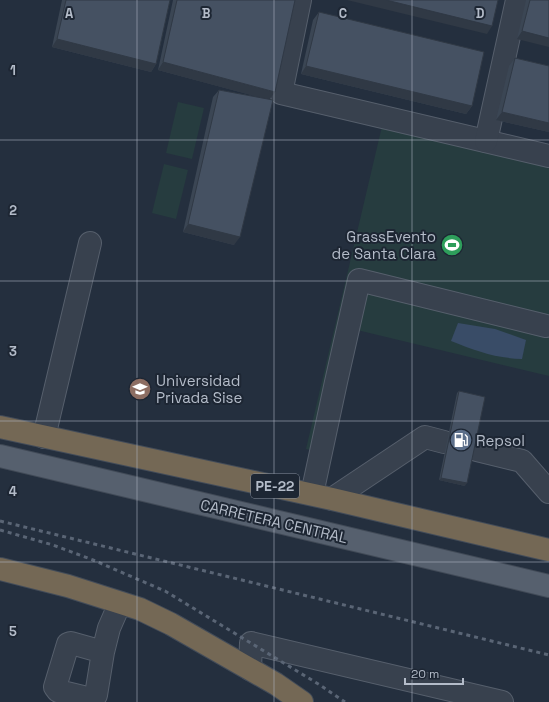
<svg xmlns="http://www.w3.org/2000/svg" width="549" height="702" viewBox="0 0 549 702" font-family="'Space Grotesk',sans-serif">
  <rect width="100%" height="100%" fill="#242f3e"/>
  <g fill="#263c3f">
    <path d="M178,102L204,108L192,159L166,153Z"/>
    <path d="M383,122L549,161V376L357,330L327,454L306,449Z"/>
    <path d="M164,164L188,170L176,219L152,213Z"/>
  </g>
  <path fill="#394c67" d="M458,323L495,329L526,340L522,359C495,358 476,351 451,341Z"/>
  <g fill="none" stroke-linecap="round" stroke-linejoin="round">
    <g stroke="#565f6c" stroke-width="24">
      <g id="minor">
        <path d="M300,0L281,93L549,156"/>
        <path d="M486,141L517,0"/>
        <path d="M44,437L90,243"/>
        <path d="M477,450L522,461L549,492"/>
        <path d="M312,494L336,382L359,280L546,326"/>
        <path d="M332,499L425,437L444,442"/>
        <path d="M103,652L71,643L68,644L55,687L58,691L91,699L96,695L103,652L109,628L120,603"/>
        <path d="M250,669L251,643L502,702"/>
      </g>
    </g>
    <g stroke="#414a57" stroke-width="24">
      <path id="major" d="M0,456L549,586"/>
    </g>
    <g stroke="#434c59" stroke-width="24">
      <g id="highway">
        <path d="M0,427L332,499L549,550"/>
        <path d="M0,569L68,586L140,609L171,624L276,684L302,702"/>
      </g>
    </g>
    <use href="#minor" stroke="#38414e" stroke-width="22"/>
    <use href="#major" stroke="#56606e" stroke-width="22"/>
    <use href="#highway" stroke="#746855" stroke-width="22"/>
    <g stroke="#5a6575" stroke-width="3" stroke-dasharray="4 4" stroke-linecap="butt">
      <path d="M0,521L549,655"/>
      <path d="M0,530L53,545L93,560L165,591L320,685L345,702"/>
    </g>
  </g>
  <g fill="#3b4654">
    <path d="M62,0H170L156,64L151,72L52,47Z"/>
    <path d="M173,0H295L275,92L269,99L234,245L183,232L213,97L219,90L263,98L158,70Z"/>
    <path d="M526,0H549L517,39Z"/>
    <path d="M319,12L472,106L466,114L301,74L313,20Z"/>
    <path d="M515,58L549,66V132L496,120L509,66Z"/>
    <path d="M459,391L465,486L439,480L457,393Z"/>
  </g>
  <g fill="#303945">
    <path d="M347,0H386L492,26L487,34Z"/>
    <path d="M522,31L549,38V47L517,39Z"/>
    <path d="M57,39L156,64L151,72L52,47Z"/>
    <path d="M163,62L275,92L269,100L158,70Z"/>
    <path d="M306,66L472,106L466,114L301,74Z"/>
    <path d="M502,112L549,123V132L496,120Z"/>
    <path d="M188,224L240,237L234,245L183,232Z"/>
    <path d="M441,478L467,483L465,486L439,480Z"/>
  </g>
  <g fill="#455162" stroke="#303945">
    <path d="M66,0H170L156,64L57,39Z"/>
    <path d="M177,0H295L275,92L163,62Z"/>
    <path d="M386,0H498L492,26Z"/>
    <path d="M530,0H549V38L522,31Z"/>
    <path d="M319,12L484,52L472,106L306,66Z"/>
    <path d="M515,58L549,66V123L502,112Z"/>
    <path d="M219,90L273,100L240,237L188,224Z"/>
    <path d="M459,391L485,397L467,483L441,478Z"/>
  </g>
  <path fill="none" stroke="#b4bcc9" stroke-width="1" stroke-opacity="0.55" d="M137,0V702M274,0V702M412,0V702M0,140H549M0,281H549M0,421H549M0,562H549"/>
  <defs>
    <g id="stadium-disc" transform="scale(1.15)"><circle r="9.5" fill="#2e9e5b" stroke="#1d2633"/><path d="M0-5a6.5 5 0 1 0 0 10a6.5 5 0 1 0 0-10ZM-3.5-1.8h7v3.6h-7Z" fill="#fff"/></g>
    <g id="university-disc" transform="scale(1.15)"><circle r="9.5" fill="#8d6e63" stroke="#1d2633"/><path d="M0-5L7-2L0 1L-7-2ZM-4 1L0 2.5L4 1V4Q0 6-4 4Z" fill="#fff"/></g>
    <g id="fuel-disc" transform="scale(1.15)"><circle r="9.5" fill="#5c6f8a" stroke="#1d2633"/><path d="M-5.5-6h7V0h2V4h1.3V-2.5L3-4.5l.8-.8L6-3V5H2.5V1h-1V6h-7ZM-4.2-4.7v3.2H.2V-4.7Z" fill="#fff"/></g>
  </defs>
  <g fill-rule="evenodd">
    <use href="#stadium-disc" x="452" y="245"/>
    <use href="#university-disc" x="140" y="389"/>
    <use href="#fuel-disc" x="461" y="440"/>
  </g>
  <g text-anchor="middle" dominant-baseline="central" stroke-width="4" stroke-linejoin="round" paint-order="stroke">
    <rect fill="#1d2633" stroke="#878f9c" stroke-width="1" x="251" y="474" width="48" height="24" rx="3"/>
    <g font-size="14" font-weight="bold" fill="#b4bcc9">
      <text x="275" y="486">PE-22</text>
    </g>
    <g font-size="15" fill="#b4bcc9" stroke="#1d2633" text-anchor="start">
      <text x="436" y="236" text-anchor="end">GrassEvento<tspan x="436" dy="17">de Santa Clara</tspan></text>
      <text x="156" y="380">Universidad<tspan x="156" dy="17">Privada Sise</tspan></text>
      <text x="476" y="440">Repsol</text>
    </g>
    <g font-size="15" fill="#b4bcc9" stroke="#1d2633">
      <text transform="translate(274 521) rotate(13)">CARRETERA CENTRAL</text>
    </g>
  </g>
  <g font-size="13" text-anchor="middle" font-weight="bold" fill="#b4bcc9" stroke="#1d2633" stroke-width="4" stroke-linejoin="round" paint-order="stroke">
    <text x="69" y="18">A</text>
    <text x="206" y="18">B</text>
    <text x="343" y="18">C</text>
    <text x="480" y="18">D</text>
    <text x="13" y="75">1</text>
    <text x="13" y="215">2</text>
    <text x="13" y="356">3</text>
    <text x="13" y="496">4</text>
    <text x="13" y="636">5</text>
  </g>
  <path d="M405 678v6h58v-6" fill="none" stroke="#b4bcc9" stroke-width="2"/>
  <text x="411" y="678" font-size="12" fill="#b4bcc9" stroke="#1d2633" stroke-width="3" paint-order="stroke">20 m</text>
</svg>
